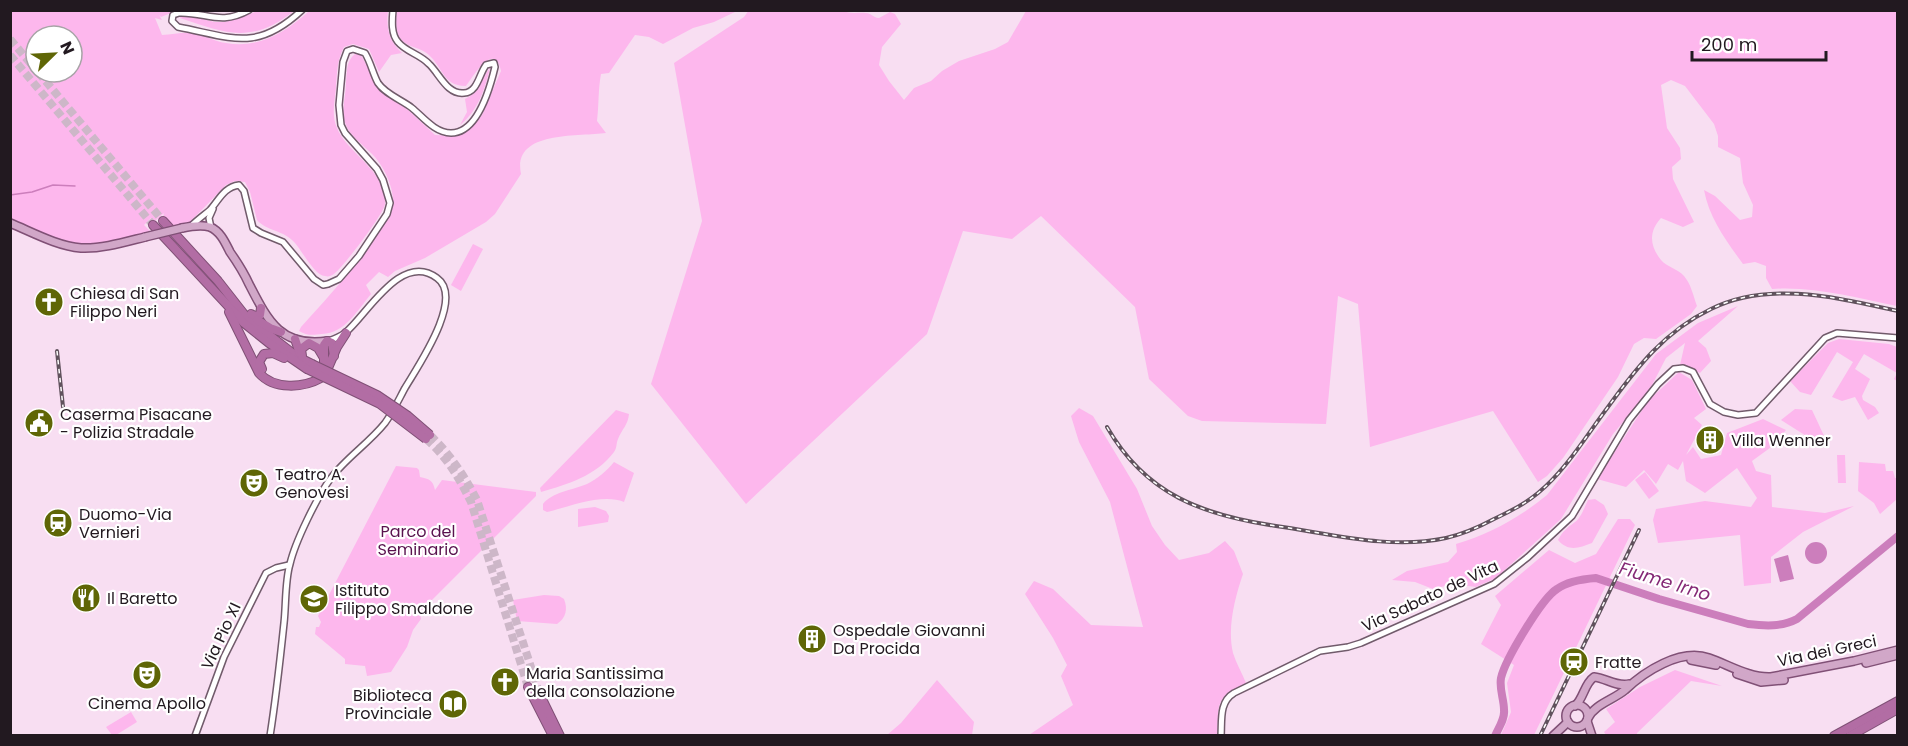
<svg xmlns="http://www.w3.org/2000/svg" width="1908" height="746" viewBox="0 0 1908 746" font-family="Poppins,sans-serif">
  <rect width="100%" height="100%" fill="#f8def2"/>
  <g fill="#fdb7ed" fill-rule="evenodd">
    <path d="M749,10L844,11C852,15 862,11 870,14C873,16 876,18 879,18L890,12L895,14L901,24L882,47L879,65L889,81L904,100L914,88L931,81L942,71L959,61L995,49L1008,42L1026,11H1897V306C1857,298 1814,286 1772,289L1766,278V266L1755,262L1743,264C1727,242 1709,218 1704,190L1715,196L1740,220L1752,217L1753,205L1743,183L1740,158L1718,147V136L1714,124L1685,86L1671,80L1661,85L1667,128L1680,148L1681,159L1672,167L1673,179L1694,222L1683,227L1661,218C1649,231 1649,245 1661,260C1667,267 1678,269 1684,276C1691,284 1693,295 1697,306L1691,314L1656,339L1644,338L1634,344L1618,377L1563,458L1547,476L1538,482L1493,411L1370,447L1358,304L1338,296L1326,424L1202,421L1188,416L1149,379L1135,307L1041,216L1012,239L963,231L927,334L746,504L651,384L702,221L674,63L744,17Z"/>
    <path d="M10,11H176L161,17L159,15L162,20L155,18L162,35C174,34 187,31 199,34C208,37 216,42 226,43C259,49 286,32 309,11H388C386,28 389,41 402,53L391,55L379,72L369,49L353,44L344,47C337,61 337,72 336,87C335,101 331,115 337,128C346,152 388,172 385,204C384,214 343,267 334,274C331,276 328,277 325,276C315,276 302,251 295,243C284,230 266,231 257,220L250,192L245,182L235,181L226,185L190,222L172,226L163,217L164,213L155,221L151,218L144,225L151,232C130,238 108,245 86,246C62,247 31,229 11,218ZM36,36H72V72H36Z"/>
    <path d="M257,11H294C252,44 227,34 180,18L181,16C194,15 203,20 215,22C230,23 244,16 257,11Z"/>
    <path d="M397,11H737L714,22L693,28L663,44L649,37L635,35L609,73L601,74C598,90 599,105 597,121L606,133C578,137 512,130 521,174L495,214L486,222L425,258L395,271L388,277L379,272L366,285L371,294C357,311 345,333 322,334C313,335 307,336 299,331L301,327C332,293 373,248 393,207C395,189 384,165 371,153C362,144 350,136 346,125C340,112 346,97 346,83C347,72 346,61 355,54L361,55L381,92L406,108L435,135L454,136L465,132L482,115L501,71C494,40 473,77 466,86C441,86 443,64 425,52C417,47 405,46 400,38C395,30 396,20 397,11Z"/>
    <path d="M490,68C485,89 478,111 460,125L467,112L465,99C484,90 479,80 490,68Z"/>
    <path d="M473,244L483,249L461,291L451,285Z"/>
    <path d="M1738,306L1698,341L1706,348L1711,361L1700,373L1680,365L1685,343L1666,358L1649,391L1613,434L1561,519L1496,578L1476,587L1453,584L1433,589L1415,582L1392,580L1407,571L1448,562L1457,552L1456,544C1490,534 1519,518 1547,495L1656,354L1698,323Z"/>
    <path d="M1839,339L1889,344L1897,347V381L1894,379L1897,373L1864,354L1855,369L1870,379L1862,396L1863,400L1875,407L1879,413L1868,420L1855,397L1842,401L1832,397L1853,362L1837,352L1811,395L1800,392L1790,381L1828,343Z"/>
    <path d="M1679,372L1692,380L1706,409L1694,418L1702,425L1686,455L1693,447L1701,459L1721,455L1727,433L1763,419L1786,430L1774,445L1752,461L1756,471L1771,475L1772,507L1825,513L1854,506L1803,532L1771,557V583L1744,586L1740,535L1658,543L1653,520L1656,509L1705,501L1751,507L1757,498L1737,468L1705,493L1686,481L1683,461L1678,470L1668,464L1656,484L1644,470L1626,487L1597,479L1648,401Z"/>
    <path d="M1079,408L1093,416L1137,489L1152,526L1165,545L1179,560L1209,553L1225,541L1234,551L1243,574C1235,597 1227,628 1233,653C1236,663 1242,673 1246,683C1215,698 1219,702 1217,735H1029L1073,705L1061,676L1067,665L1053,638L1025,594L1034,581L1053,589L1091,625L1143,627L1110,502L1079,442L1071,416Z"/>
    <path d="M1795,409L1812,410L1826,440L1824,444H1819L1781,420Z"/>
    <path d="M616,410L629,414C628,425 622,429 618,439C616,444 617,448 614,452C596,476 568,484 541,492L540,488Z"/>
    <path d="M1837,455H1845L1846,483H1838Z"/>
    <path d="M614,462L634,473L624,502C602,493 569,507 547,512L543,510V504C552,492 573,490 587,484C597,479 607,471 614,462Z"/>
    <path d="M1859,462L1885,464L1886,471H1893L1895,478H1897V499L1880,514L1874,503L1858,491Z"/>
    <path d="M396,466L417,468L419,470L420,477C429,479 433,480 435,490L442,480L536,492V496L420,612L421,619L413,630L407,647L391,672L367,676L365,666L345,664V659L315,634L316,627H319L321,622L318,616Z"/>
    <path d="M1645,472L1659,491L1649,499L1635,480Z"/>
    <path d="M1595,499L1604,505L1608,514L1592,543C1579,548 1568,552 1558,540C1562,532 1568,527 1575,522C1581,518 1585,506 1588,500Z"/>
    <path d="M595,507L606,511L609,516L608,522L578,527V509Z"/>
    <path d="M1618,519H1630L1635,525L1534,735H1501L1511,712L1507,683L1514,665L1481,644L1501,605L1495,596L1549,550L1575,563L1596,554Z"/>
    <path d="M544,595L559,596L564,599C568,609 566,618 557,624L517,621L513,600Z"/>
    <path d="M1675,670L1722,686L1691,681L1637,733V735H1606L1604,732L1615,722L1606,709L1640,687Z"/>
    <path d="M937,680L974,722L972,735H887L901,723Z"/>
    <path d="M131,712L137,722L116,735H112L106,727Z"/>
  </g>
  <g fill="#cc7ebc">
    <circle cx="1816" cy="553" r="11"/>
    <path d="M1788,555L1794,579L1780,582L1774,559Z"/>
  </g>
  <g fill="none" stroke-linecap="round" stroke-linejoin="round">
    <path stroke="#cc7ebc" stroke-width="1.5" d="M10,195L32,192L53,185L75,186"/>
    <path stroke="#cc7ebc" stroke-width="8" d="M1495,736C1499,727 1505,719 1504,710C1504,699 1499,689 1501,678C1505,660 1542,598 1557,589C1568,581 1583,579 1596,578L1659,599L1748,624C1765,626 1782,627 1797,619L1898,536"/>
    <g stroke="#cdb7c8" stroke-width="8" stroke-dasharray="8 4" stroke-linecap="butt">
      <path d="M10,39L36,70"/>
      <path d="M10,55L153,225"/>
      <path d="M38,72L163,221"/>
      <path d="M430,435C450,454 464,475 477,500L540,695"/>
      <path d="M426,439C447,457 459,478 471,502L528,687"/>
    </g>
    <g stroke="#715b6b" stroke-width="8">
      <g id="minor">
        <path d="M249,10C220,26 207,12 179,13L173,15L172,21L178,27C231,37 256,53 302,10"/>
        <path d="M191,226C197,220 204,215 210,210C219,200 224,187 239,185L244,191L253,228L261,233L283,242L314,279L323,285L328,284L339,279L359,256L387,214L390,203L383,180L377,169L345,133L341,125L339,105L343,62L347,51L353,49L365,53C371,63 373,74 378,83C385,94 402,100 412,108C423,117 435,133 451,133C478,133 490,88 495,67L494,63L486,65C479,74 478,92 464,93C447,95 439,73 429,64C420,54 406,52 398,42C391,34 392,21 393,10"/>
        <path d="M211,228L209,218L213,209"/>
        <path d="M195,736L224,657L266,573L276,568L289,565"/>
        <path d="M270,736C276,698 280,661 284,623C286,606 285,580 290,564C295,542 317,497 331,478C346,458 369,443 385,423C393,412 399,399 405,388C418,366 465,298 437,278C401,251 367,315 345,333C340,337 334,339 328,341"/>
        <path d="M1221,736C1222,720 1219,702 1234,693L1320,651L1348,647L1361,643L1494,584L1528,557L1572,516L1629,420L1658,384L1674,369L1683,368L1693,372L1710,404L1724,412L1738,415L1756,413L1825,338L1837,333L1898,338"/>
      </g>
    </g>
    <g stroke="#805076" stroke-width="10">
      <g id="major">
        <path d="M10,223C32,232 57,246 81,248C102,249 125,242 145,237"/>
        <path d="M182,228C191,226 201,224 210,227C220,231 225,242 230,252C237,262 244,273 249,284C268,321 281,348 328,341"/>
        <path d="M1691,660L1716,665"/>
        <path d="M1866,663L1898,655"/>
        <path d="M1737,674L1761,682L1784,680"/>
        <circle cx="1577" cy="716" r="11"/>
        <path d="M1575,706C1584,698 1584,684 1594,677C1606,678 1616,687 1629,684"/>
        <path d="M1588,718C1595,704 1613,700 1625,690C1644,672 1680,648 1709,658C1729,665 1749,678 1771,677L1854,661L1898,650"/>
        <path d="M1587,721L1592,736"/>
        <path d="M1553,736L1568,722"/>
      </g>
    </g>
    <g stroke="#805076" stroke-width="10">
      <g id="highway">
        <path d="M163,221L218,281L247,318L296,356L312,364"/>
        <path d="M153,225L244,323L269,343L307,369"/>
        <path d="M229,312L259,373C274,390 303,388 321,378"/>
        <path d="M251,314L255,316L260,315L261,308"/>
        <path d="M257,320L270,328L281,332"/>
        <path d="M295,339L300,354"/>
        <path d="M302,356L301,349L309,343L318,348L324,358"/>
        <path d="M324,366V345L327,341L332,343L334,356"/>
        <path d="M328,368L337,347L346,333"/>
        <path d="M262,369L259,362L264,354L273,353L284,358"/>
        <path d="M528,687L553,736"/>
        <path d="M540,695L560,736"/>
        <path d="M1834,736L1898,701"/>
        <path d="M1850,736L1898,709"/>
      </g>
    </g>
    <use href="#minor" stroke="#fff" stroke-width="5"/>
    <use href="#major" stroke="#d1a7c8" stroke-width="7"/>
    <use href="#highway" stroke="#b26da4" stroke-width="8"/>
    <g stroke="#60525d" stroke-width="4">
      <g id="rail">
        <path d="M57,351L63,407"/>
        <path d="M1107,427C1146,495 1203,515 1276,526C1332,534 1390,550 1446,538C1463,534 1479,527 1494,519C1509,512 1525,504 1538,493C1566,470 1586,436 1608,407C1637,367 1665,331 1711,309C1769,280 1838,298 1898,311"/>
        <path d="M1540,736L1639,530"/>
      </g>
    </g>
    <use href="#rail" stroke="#fff" stroke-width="1.5" stroke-dasharray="4.5" stroke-linecap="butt"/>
    <g stroke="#805076" stroke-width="10" stroke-linecap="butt">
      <path id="major-bridge" d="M145,237L182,228"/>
    </g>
    <g stroke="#805076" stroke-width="10" stroke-linecap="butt">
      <g id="highway-bridge">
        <path d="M312,364L377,395L408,416L430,435"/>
        <path d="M307,369L380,404L426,439"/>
      </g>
    </g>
    <use href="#major-bridge" stroke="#d1a7c8" stroke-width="7"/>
    <use href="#highway-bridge" stroke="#b26da4" stroke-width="8"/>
  </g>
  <defs>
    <g id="church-disc" transform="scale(1.5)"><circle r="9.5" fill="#5f6606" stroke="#fff"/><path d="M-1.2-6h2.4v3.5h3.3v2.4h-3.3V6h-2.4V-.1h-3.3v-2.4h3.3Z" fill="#fff"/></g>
    <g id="civic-disc" transform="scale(1.5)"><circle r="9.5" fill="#5f6606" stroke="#fff"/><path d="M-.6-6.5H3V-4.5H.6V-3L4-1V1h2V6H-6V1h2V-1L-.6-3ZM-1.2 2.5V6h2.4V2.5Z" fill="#fff"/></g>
    <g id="building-disc" transform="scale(1.5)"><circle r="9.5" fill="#5f6606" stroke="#fff"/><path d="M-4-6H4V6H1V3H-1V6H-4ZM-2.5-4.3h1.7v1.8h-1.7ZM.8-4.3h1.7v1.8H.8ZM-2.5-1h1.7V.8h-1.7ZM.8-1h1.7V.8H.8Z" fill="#fff"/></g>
    <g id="theatre-disc" transform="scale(1.5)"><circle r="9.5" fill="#5f6606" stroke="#fff"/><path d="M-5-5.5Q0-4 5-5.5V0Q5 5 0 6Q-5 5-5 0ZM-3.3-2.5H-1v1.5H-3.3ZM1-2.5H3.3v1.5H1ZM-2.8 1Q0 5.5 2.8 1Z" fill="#fff"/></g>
    <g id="station-disc" transform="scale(1.5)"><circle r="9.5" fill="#5f6606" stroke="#fff"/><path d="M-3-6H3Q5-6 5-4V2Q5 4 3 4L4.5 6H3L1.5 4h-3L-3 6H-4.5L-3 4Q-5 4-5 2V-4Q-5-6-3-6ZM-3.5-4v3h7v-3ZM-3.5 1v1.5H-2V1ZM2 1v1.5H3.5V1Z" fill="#fff"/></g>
    <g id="restaurant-disc" transform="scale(1.5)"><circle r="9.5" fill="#5f6606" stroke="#fff"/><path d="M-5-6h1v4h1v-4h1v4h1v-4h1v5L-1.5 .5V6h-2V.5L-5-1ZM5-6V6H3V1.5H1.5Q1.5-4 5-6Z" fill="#fff"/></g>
    <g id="university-disc" transform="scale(1.5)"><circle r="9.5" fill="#5f6606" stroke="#fff"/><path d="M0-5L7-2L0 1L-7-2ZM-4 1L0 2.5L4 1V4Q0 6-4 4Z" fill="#fff"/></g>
    <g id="library-disc" transform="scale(1.5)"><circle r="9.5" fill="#5f6606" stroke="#fff"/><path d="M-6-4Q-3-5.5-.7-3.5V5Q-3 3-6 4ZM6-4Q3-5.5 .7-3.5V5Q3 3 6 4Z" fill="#fff"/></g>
  </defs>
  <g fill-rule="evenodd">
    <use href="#church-disc" x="49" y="302"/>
    <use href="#civic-disc" x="39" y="423"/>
    <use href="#building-disc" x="1710" y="440"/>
    <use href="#theatre-disc" x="254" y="483"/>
    <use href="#station-disc" x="58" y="523"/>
    <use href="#restaurant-disc" x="86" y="598"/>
    <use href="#university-disc" x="314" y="599"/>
    <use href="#building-disc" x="812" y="639"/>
    <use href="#station-disc" x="1574" y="662"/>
    <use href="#theatre-disc" x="147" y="675"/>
    <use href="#church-disc" x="505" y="682"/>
    <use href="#library-disc" x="453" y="704"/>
  </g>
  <g text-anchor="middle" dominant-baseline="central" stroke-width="4.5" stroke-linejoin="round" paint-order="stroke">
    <g font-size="16" fill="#221920" stroke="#fff" text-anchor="start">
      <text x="70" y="293">Chiesa di San<tspan x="70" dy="18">Filippo Neri</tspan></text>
      <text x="60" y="414">Caserma Pisacane<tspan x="60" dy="18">- Polizia Stradale</tspan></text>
      <text x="1731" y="440">Villa Wenner</text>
      <text x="275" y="474">Teatro A.<tspan x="275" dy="18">Genovesi</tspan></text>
      <text x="79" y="514">Duomo-Via<tspan x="79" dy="18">Vernieri</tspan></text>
      <text x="335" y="590">Istituto<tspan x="335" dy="18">Filippo Smaldone</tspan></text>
      <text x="107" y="598">Il Baretto</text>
      <text x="833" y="630">Ospedale Giovanni<tspan x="833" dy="18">Da Procida</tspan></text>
      <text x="1595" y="662">Fratte</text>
      <text x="526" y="673">Maria Santissima<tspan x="526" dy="18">della consolazione</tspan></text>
      <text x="432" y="695" text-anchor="end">Biblioteca<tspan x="432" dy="18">Provinciale</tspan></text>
      <text x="147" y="703" text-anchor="middle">Cinema Apollo</text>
    </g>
    <g font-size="16" fill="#59124e" stroke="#fff">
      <text x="418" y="531">Parco del<tspan x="418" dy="18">Seminario</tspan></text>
    </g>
    <g font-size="16" fill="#221920" stroke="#fff">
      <text transform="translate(1430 596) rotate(-25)">Via Sabato de Vita</text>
      <text transform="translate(221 636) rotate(-65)">Via Pio XI</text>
      <text transform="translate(1827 651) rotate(-12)">Via dei Greci</text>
    </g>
    <g font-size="18" font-style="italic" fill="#852976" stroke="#fff">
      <text transform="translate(1665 581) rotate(17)">Fiume Irno</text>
    </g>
  </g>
  <rect width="1908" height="746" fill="none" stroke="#221920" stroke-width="24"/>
  <g transform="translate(54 54) rotate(66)"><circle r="28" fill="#ffffff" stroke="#a7a3a6" stroke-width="1.5"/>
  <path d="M0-4.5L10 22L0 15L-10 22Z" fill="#5f6606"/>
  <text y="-9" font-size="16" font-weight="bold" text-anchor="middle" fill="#221920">N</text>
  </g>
  <path d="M1692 51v9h134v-9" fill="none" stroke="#221920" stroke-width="3"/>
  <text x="1701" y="51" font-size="18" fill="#221920" stroke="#ffffff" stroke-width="4.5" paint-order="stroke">200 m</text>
</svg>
